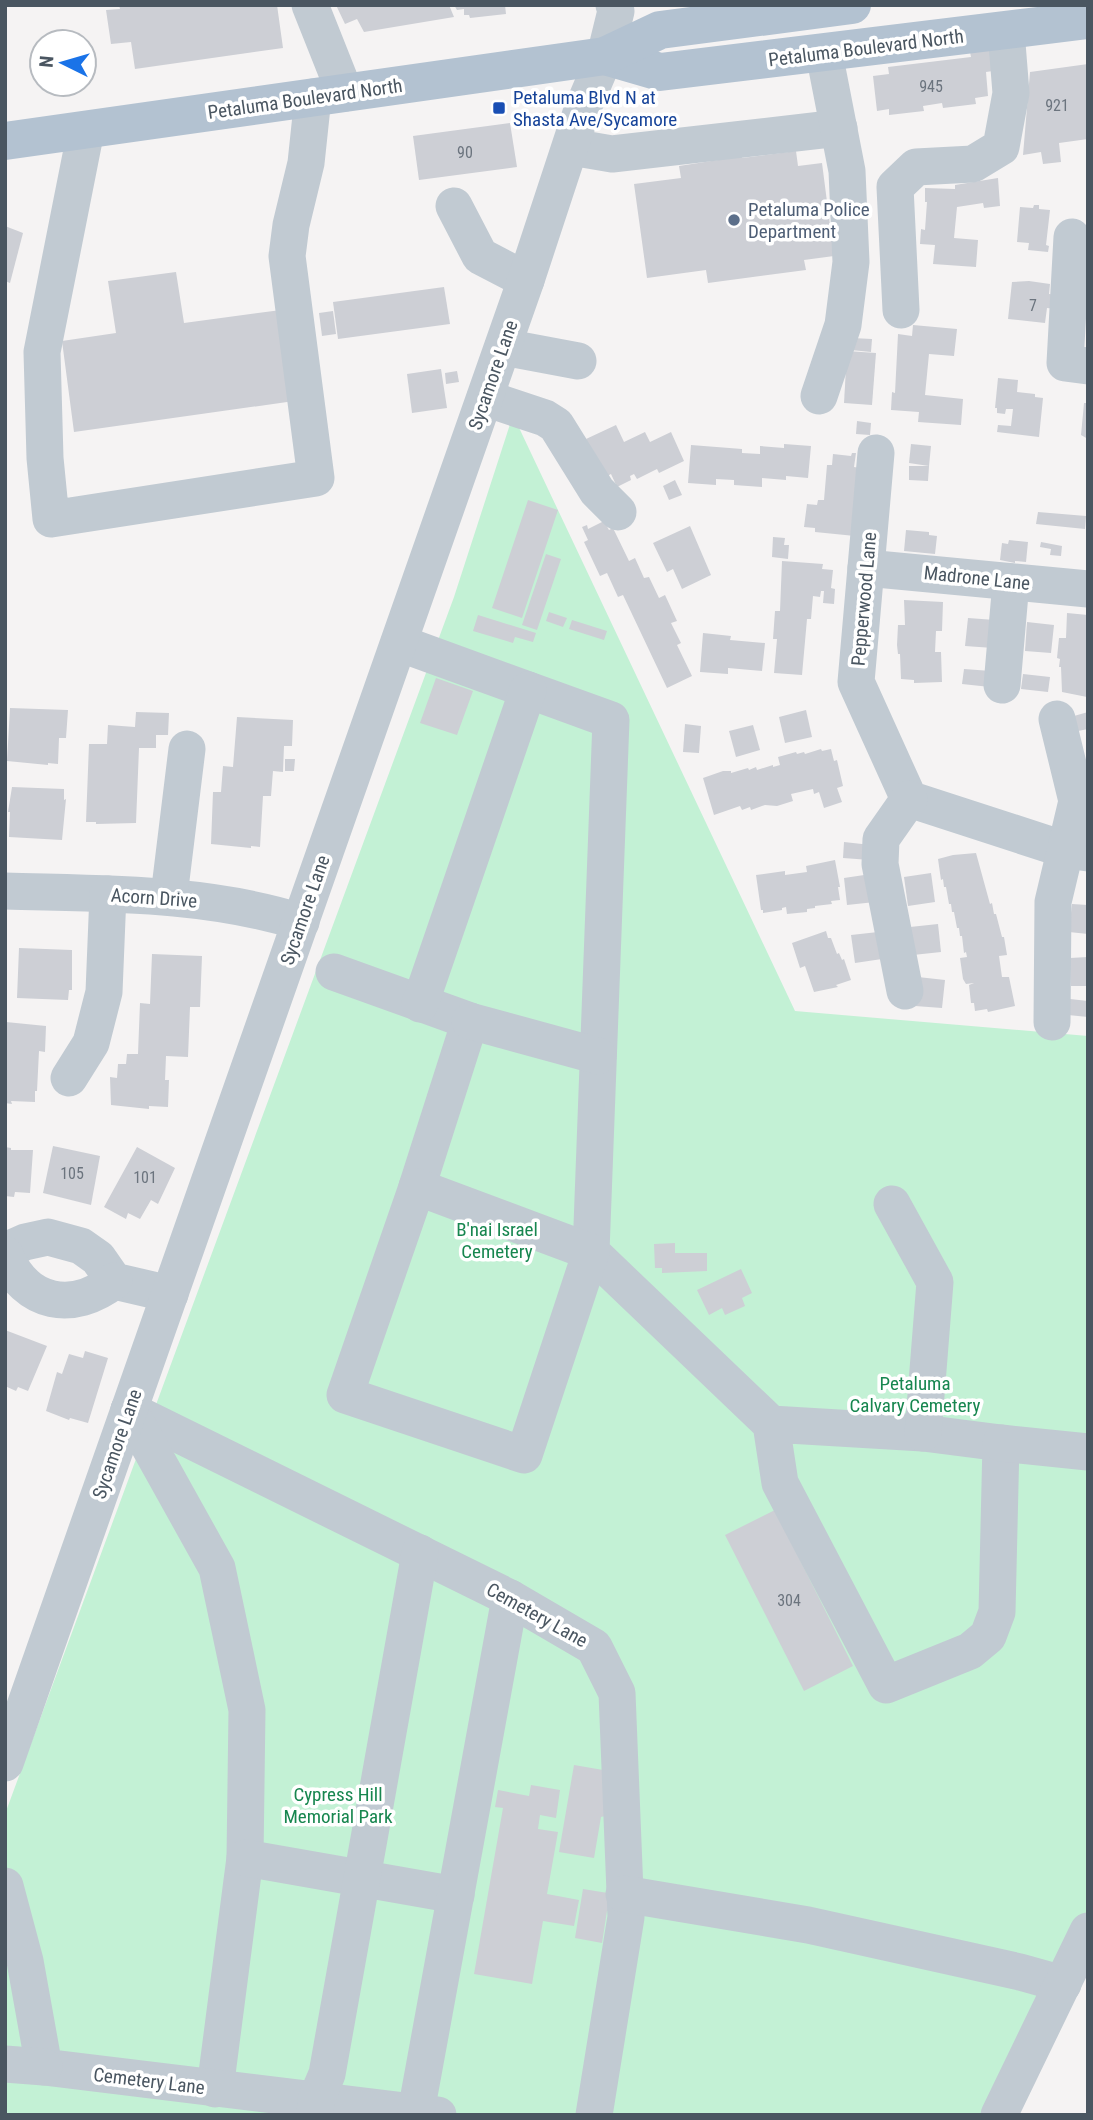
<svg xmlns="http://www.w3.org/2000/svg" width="1093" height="2120" viewBox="0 0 1093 2120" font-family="'Roboto Condensed',sans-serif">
  <rect width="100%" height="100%" fill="#f5f3f3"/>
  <path fill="#c3f1d5" d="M513,415L795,1011L1088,1036V1910L1049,1995L987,2115H5V1814L454,597Z"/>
  <g fill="#cdcfd5">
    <path d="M119,5H277L283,48L135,69L131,42L111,44L106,10L120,9Z"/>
    <path d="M336,5H449L454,17L364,32L357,19L345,24Z"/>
    <path d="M454,5H505L506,14L470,18L469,15H464V9L457,10Z"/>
    <path d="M990,49L993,71L986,72L988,96L975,98L976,104L943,108L942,103L923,106L924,111L889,115V109L877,111L873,76L889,74L888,67L971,57L970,52Z"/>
    <path d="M1088,64V139L1059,143L1061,162L1043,164L1041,152L1023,155L1030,72Z"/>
    <path d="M510,123L517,167L419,180L413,136Z"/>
    <path d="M796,151L798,166L822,163L834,256L804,260L806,270L708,283L706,270L647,278L634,184L681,178L679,166L718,160L717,154L741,152L742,158Z"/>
    <path d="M998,178L1000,206L984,208L983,203L957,207L954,238L978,240L976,267L933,264L935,245L920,244L921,229L925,230L927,202H925V188L955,189V185Z"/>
    <path d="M1034,205H1039V209L1050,210L1046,245L1049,246L1048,252L1028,250L1029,243L1017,242L1020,207L1033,208Z"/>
    <path d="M5,226L23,233L10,283L5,281Z"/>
    <path d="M176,272L184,323L281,310L294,401L74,432L62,341L116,333L108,281Z"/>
    <path d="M1029,281L1050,284L1049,294L1060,295L1056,309L1047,308L1045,323L1008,319L1012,282Z"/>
    <path d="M444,287L450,324L338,339L333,302Z"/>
    <path d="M333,311L336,334L322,336L319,313Z"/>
    <path d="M913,325L957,329L954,356L929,354L925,395L963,399L961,425L918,422L919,412L891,410L892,392L895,393L898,334L912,336Z"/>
    <path d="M852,338L872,339L871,352L851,350Z"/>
    <path d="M847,351L876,353L872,405L844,403Z"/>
    <path d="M441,369L447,408L412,413L407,374Z"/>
    <path d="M457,371L459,382L446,384L445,373Z"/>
    <path d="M998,378L1018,380L1017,392L1035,394V397L1043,398L1039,437L997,432L998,425L1011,426L1013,409H1006L1005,414L997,413V408H995Z"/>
    <path d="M1084,403H1088V439L1081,435Z"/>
    <path d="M857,421L871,423L870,435L856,434Z"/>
    <path d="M616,425L624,442L645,432L650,442L671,432L684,461L659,473L657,469L637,479L634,474L630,476L631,480L617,487L611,474L605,477L586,439Z"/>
    <path d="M784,444L811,446L808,478L786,476V480L762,478V487L734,485V480L716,479V485L688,483L691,445L742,449V453L760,454V446L784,448Z"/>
    <path d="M911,444L931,446L929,466L909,463Z"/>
    <path d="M852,453H856L854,467L860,468L855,536L815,532V528L804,527L807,504L817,505L818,500H824L827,465H832L833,454L851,456Z"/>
    <path d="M909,466H929L928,481L909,480Z"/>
    <path d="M675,480L682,495L669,500L663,486Z"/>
    <path d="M528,500L558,510L522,618L492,608Z"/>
    <path d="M1038,512L1086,516L1085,529L1036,524Z"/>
    <path d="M604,521L609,530L613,528L629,561L635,558L644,578L649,577L659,598L665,595L677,621L671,623L681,643L677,645L692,676L667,688L623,595L618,597L607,573L600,576L584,542L588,540L582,527L587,525L588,529Z"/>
    <path d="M690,526L711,575L682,589L673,569L667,572L653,543Z"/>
    <path d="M906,530L929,532V535L937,536L935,554L904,551Z"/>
    <path d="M773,537L785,538L784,545H789L788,559L772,557Z"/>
    <path d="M1009,540L1028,542L1026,562L1015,561V563L1000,560L1002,543L1008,544Z"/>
    <path d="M1041,542L1062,546L1061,556L1050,555L1051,549L1040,547Z"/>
    <path d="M546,554L561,559L537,630L522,625Z"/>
    <path d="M782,561L823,564L822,569L833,570L831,588L835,589L834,604L823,603L824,591H821L820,597L813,596L811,619H807L802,675L774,673L777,639H773L775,611H780Z"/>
    <path d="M904,600L943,602L942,631H936L935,652H941L942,682L914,683V680L901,679L900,654H898L897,645L898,625H905Z"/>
    <path d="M549,612L567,618L563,627L546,621Z"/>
    <path d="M1067,613L1088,615L1087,697L1062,692L1061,667H1059L1060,659L1057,658L1059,638H1066Z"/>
    <path d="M478,615L536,633L533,642L515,637L513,643L473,631Z"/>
    <path d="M968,618L995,620L993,648L965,646Z"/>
    <path d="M572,620L607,631L604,640L569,629Z"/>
    <path d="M1027,622L1054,625L1051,653L1025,651Z"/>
    <path d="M703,633L731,636L730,640L765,643L762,671L728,668V674L700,672Z"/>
    <path d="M964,669L991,671L990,687L962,684Z"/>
    <path d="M1023,674L1050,677L1048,692L1021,689Z"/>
    <path d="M436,678L473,691L457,735L420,723Z"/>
    <path d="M10,708L68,710L66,738H59L58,764L48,763V765L7,761Z"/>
    <path d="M806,710L812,737L785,743L779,717Z"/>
    <path d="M136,712L169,713L168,735H156V748H139L136,823L96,824V822H86L89,744H107L108,725L135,727Z"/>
    <path d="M1088,712V729L1078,731L1074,716Z"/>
    <path d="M237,717L293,720L292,746H284L283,772L273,771L271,796H263L260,847L251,846V848L211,844L213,792H221L223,766L233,767Z"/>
    <path d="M685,724L701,726L699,753L683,752Z"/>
    <path d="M753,725L760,750L736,757L729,731Z"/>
    <path d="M821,749L822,751L831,749L834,761L837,760L843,786L837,788L842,802L824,808L819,792L814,794L813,789L791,794L793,801L777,806L765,805L751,810L750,807L742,810L740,806L714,815L703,778L723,771H731V773L748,768L749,770L756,767L757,770L773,765V767L780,765L778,757L796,752L797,754L804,752L805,754Z"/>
    <path d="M285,759H295L294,771H285Z"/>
    <path d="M12,787L64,789V800L66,799L62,840L9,837L10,812H8Z"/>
    <path d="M844,842L871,845L870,860L843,858Z"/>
    <path d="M976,853L990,904L992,903L994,914H996L1002,937H1004L1007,955L999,956L1002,977H1009L1015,1006L988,1012L987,1009L975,1011L974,1003H971L969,985L974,983L966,984L963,979L960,958L967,957L966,952L964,953L962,936H960L959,928H957L954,912H952L951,904H949L946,887H944L943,879L941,880L938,859L953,855Z"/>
    <path d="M835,860L840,887H838L840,900L831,901L832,904L815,906V908L807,909V912L787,914L786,907L782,908V910L763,913V910H761L756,875L785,871V875L807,872L806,866Z"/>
    <path d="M931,873L935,902L908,906L904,877Z"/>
    <path d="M871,874L875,902L847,905L844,878Z"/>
    <path d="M1072,904L1088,905V934L1069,932Z"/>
    <path d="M938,924L941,952L913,955L910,927Z"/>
    <path d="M826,931L828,938H831L837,954L839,953L842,960L844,959L851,980L836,985L838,987L814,992L805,966L800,968L792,943Z"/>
    <path d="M878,932L882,959L855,963L851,935Z"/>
    <path d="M19,948L72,950V990H69L68,1000L17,998Z"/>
    <path d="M152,954L202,956L200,1007H190L188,1057L166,1056L165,1080H169L168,1107L149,1106V1109L111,1105L110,1077L117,1078L118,1064H126L127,1054H138L140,1003L150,1004Z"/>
    <path d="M1088,957V986H1071L1070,958Z"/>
    <path d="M918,977L945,980L942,1008L915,1006Z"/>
    <path d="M1070,999L1088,1001V1017L1068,1015Z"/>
    <path d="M6,1022L46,1026L45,1052L39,1051L37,1091H35V1102L11,1101L12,1104L5,1103Z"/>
    <path d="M53,1146L100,1156L91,1205L43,1193Z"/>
    <path d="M5,1147L11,1148V1150H33L30,1193L15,1192L14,1197L5,1196Z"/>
    <path d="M137,1147L175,1168L158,1204L151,1200L140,1219L128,1213L126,1219L104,1207Z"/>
    <path d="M675,1243V1253H707V1271L662,1273V1268H655L654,1244Z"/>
    <path d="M741,1269L752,1293L742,1298L745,1306L725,1315L722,1308L709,1315L697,1290Z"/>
    <path d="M5,1330L47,1346L28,1391L18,1387L16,1391L5,1386Z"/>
    <path d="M85,1351L108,1358L88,1423L70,1418L69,1420L46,1411L57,1372L62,1374L69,1354L83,1358Z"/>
    <path d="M775,1510L853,1666L804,1691L725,1535Z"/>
    <path d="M574,1765L609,1771L605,1816L601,1817L594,1858L559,1852Z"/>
    <path d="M531,1785L560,1790L556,1818L540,1815L538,1829L558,1832L547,1894L579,1900L574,1926L543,1921L532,1984L474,1974L503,1808L495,1807L498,1790L529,1796Z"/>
    <path d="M583,1889L614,1894L611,1910L607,1911L602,1943L575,1938Z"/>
  </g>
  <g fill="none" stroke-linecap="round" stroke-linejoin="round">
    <g stroke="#c1cad2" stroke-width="37">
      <path d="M310,5L345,93"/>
      <path d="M86,130L42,352L45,458L51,519L316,478L287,256L291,225L306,163L313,97"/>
      <path d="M571,147L612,154L839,128"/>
      <path d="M454,206L480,256L526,280"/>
      <path d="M1072,237L1065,363L1088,366"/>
      <path d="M901,310L895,187L916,167L973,164L1001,147L1011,93L1006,31"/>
      <path d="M503,347L578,361"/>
      <path d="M819,396L843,325L851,262L847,171L824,53"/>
      <path d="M485,398L545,418L556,425L597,491L618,512"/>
      <path d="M876,453L856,682L909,799L1066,850L1088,853"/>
      <path d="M866,568L1088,589"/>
      <path d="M399,643L611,720L591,1252L771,1424L923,1433L1001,1443L997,1612L988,1636L970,1651L886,1685L780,1483L771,1424"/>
      <path d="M1002,685L1011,582"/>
      <path d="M5,891C105,894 205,892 301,922"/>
      <path d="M169,896L187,749"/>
      <path d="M334,972L470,1021L417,1187"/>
      <path d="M905,991L880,864L881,839L909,799"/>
      <path d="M420,1004L528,690"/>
      <path d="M470,1021L598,1056"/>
      <path d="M1052,1022L1053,902L1077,801L1057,719"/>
      <path d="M69,1078L91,1043L104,992L108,894"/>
      <path d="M417,1187L591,1252L524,1455L345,1395Z"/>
      <path d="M892,1204L935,1282L923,1433"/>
      <path d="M5,1251L25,1242L48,1237L81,1246L98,1258L114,1281L170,1294"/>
      <path d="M5,1255C26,1305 73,1313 114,1281"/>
      <path d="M129,1410L510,1598L594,1647L617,1693L626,1917L594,2115"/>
      <path d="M129,1410L217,1568L247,1710L245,1858L215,2089"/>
      <path d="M1001,1443L1088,1452"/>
      <path d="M5,1763L526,280L582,110L605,56L616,11L614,5"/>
      <path d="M245,1858L456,1895"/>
      <path d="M5,1886L25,1961L44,2067L438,2115"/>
      <path d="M624,1894L808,1925L1020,1972L1063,1984"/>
      <path d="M5,2064L44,2067"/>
      <path d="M416,2112L510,1598"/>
      <path d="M315,2115L316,2100L327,2074L420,1553"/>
      <path d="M999,2115L1088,1931"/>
    </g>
    <g stroke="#b3c2d1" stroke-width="38">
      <path d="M605,56L660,72L1088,20"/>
      <path d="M5,141L605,56L660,30L852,5"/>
    </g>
  </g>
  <rect fill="#1a4fb4" stroke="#fff" stroke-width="2.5" x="492" y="101" width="14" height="14" rx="3.5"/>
  <circle fill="#5c6f8a" stroke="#fff" stroke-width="2.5" cx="734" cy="220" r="7"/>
  <g text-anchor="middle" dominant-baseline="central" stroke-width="7" stroke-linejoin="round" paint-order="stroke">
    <g font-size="16" fill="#6b747e">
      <text x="931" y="86">945</text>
      <text x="1057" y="105">921</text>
      <text x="465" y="152">90</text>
      <text x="1033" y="305">7</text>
      <text x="72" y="1173">105</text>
      <text x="145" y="1177">101</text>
      <text x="789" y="1600">304</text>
    </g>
    <g font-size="19" fill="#4a5661" stroke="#fff">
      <text transform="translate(866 48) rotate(-7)">Petaluma Boulevard North</text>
      <text transform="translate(305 99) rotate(-8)">Petaluma Boulevard North</text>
      <text transform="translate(493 375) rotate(-71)">Sycamore Lane</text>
      <text transform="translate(977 578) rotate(6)">Madrone Lane</text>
      <text transform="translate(864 599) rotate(-85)">Pepperwood Lane</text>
      <text transform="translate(154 898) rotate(4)">Acorn Drive</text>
      <text transform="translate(305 910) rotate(-71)">Sycamore Lane</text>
      <text transform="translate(117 1444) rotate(-71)">Sycamore Lane</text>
      <text transform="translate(537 1615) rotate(29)">Cemetery Lane</text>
      <text transform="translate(149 2081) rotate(7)">Cemetery Lane</text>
    </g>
    <g font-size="19" fill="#164399" stroke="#fff" text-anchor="start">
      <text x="513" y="97">Petaluma Blvd N at<tspan x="513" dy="22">Shasta Ave/Sycamore</tspan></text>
    </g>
    <g font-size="19" fill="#4e5e75" stroke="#fff" text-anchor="start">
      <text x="748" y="209">Petaluma Police<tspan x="748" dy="22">Department</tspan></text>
    </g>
    <g font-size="19" fill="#17864f" stroke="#fff">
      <text x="497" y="1229">B'nai Israel<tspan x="497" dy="22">Cemetery</tspan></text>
      <text x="915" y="1383">Petaluma<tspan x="915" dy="22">Calvary Cemetery</tspan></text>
      <text x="338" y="1794">Cypress Hill<tspan x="338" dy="22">Memorial Park</tspan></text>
    </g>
  </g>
  <rect width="1093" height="2120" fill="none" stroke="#4a5661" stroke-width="14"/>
  <g transform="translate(63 63) rotate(275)"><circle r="33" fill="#ffffff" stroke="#b7bbc0" stroke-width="2"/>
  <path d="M0-5L12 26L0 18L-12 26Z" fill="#1a73e8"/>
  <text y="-10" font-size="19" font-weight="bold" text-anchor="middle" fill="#4a5661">N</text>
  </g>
</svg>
